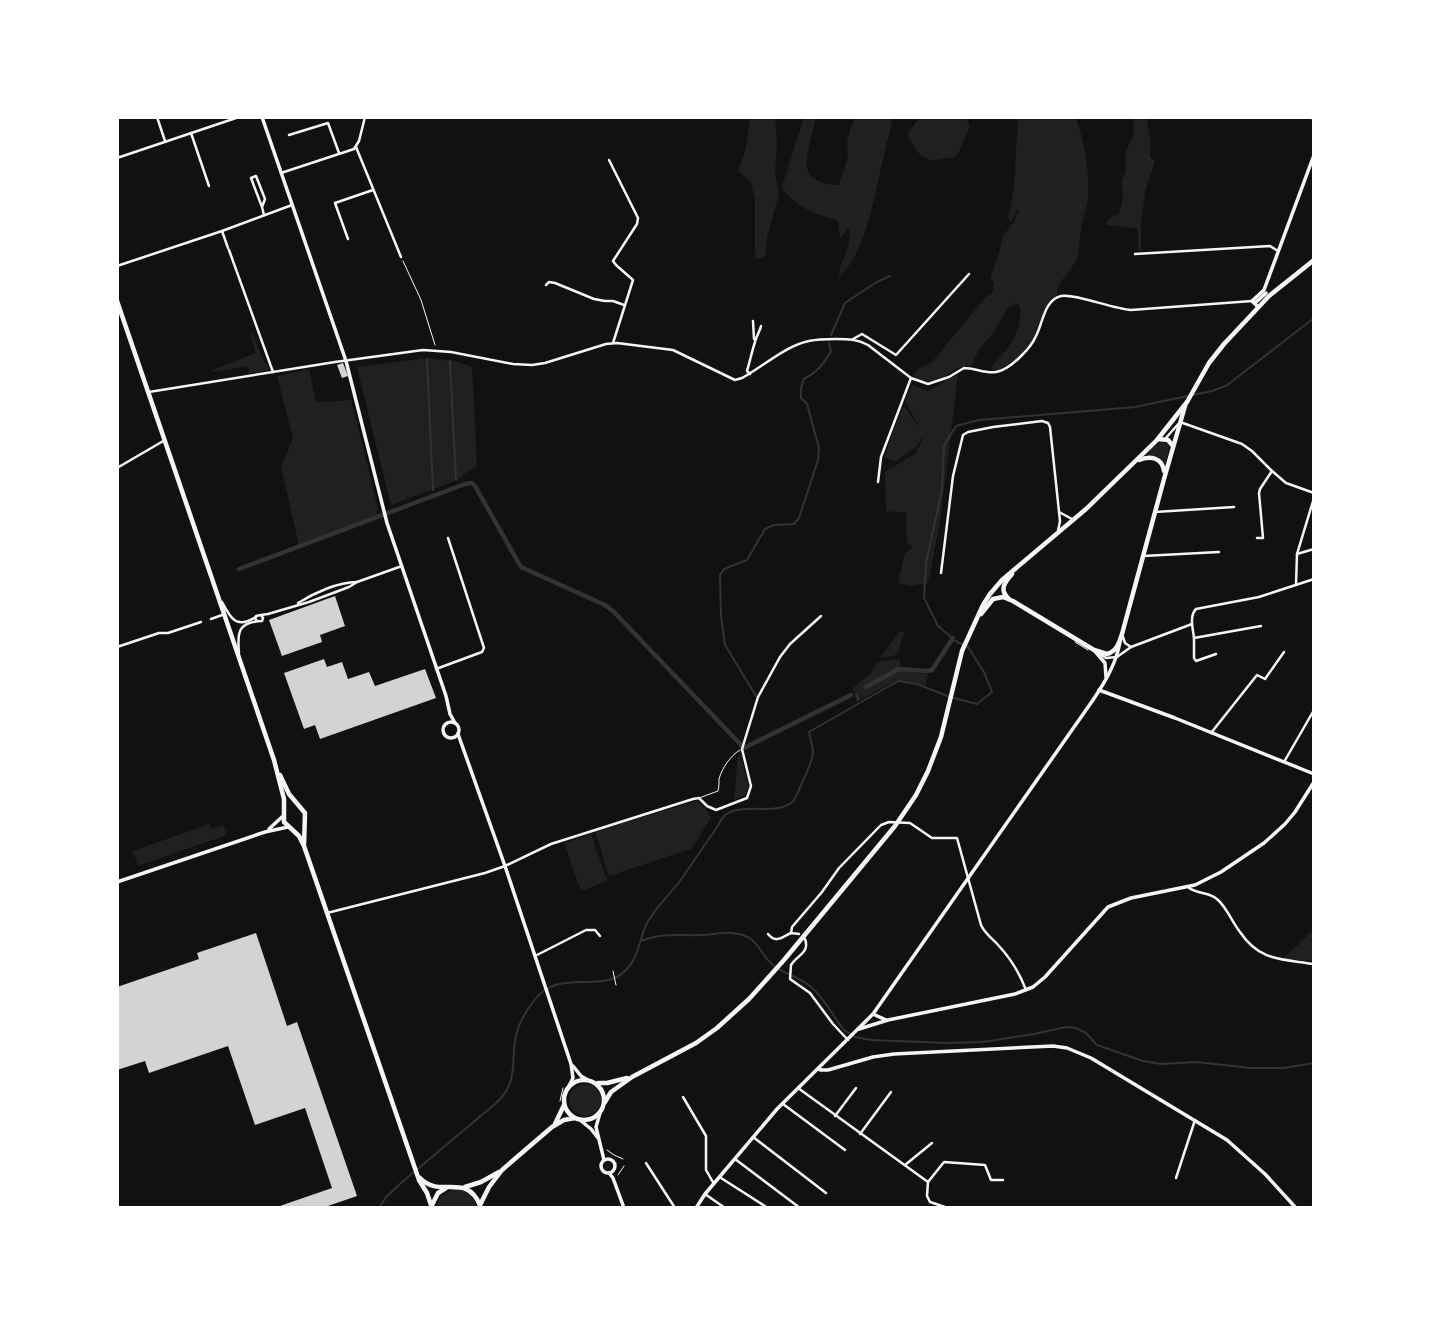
<svg xmlns="http://www.w3.org/2000/svg" width="1431" height="1325" viewBox="0 0 1431 1325" font-family="'Fira Sans',sans-serif">
  <rect width="100%" height="100%" fill="#111"/>
  <g fill="#202020">
    <path d="M750,117H775L777,145L775,171L779,195L767,237L765,256L756,260L755,251V200L751,182L738,171L746,148Z"/>
    <path d="M804,117H816C814,128 805,158 807,168C810,181 828,186 839,185L848,156L847,142L849,133L855,117H892C891,131 886,142 884,155C876,189 866,254 839,277C839,259 853,249 849,227L840,238L838,222L836,220C815,214 793,206 782,187Z"/>
    <path d="M920,117H966V119L970,125L958,154L953,158C946,157 942,160 936,160C920,161 912,146 908,133Z"/>
    <path d="M1018,117H1076C1084,143 1090,171 1088,198C1087,209 1082,220 1081,230C1079,240 1080,249 1077,258C1072,271 1056,282 1057,296C1042,305 1042,320 1035,335C1028,351 1010,369 993,370L992,366C1009,347 1023,334 1020,306L1015,303L1008,308L993,333L979,349L972,365C949,366 942,389 915,378L914,374L918,369L932,362L985,298C995,291 992,295 994,283L990,278L998,257L1003,236L1015,220L1019,210H1017L1011,222L1008,218L1014,189Z"/>
    <path d="M1133,117H1146L1151,141L1150,157L1155,161L1146,189L1141,221V251L1138,250V231L1135,228L1106,225L1108,220L1119,213L1121,206L1123,197L1122,181L1126,171L1125,160L1126,150L1134,134Z"/>
    <path d="M252,332L265,364H267L269,370L249,374L248,366L213,372L212,370L256,353L250,334Z"/>
    <path d="M427,358L454,361L472,367L477,465L457,480L391,505L357,367Z"/>
    <path d="M309,369L316,402L342,401L351,399L378,509L376,510L379,517L299,546L281,466L293,438L277,376Z"/>
    <path d="M958,374L940,522L928,583L911,586L898,583L905,554L912,547L907,542L906,513L886,511L885,472L915,454L924,438L923,437L916,447L896,461L884,458L902,407H905L921,431L905,401L912,385L928,391Z"/>
    <path d="M1160,442L1167,443L1169,449L1165,464L1156,456L1145,454Z"/>
    <path d="M900,631L904,632L898,653L893,656L880,658Z"/>
    <path d="M900,659V671L928,674L926,685L897,680L856,702L853,688L871,673L877,662Z"/>
    <path d="M740,754L748,783V787L745,795L734,799L738,756Z"/>
    <path d="M697,801L705,808L711,818L691,849L609,876L595,831Z"/>
    <path d="M209,824L211,829L223,825L227,835L138,866L133,851Z"/>
    <path d="M591,834L607,881L581,891L564,843Z"/>
    <path d="M1314,930V961L1283,959L1309,934Z"/>
    <circle cx="585" cy="1100" r="16"/>
    <path d="M453,1189C466,1190 474,1195 477,1208H435L441,1196Z"/>
  </g>
  <g fill="none" stroke-linecap="round" stroke-linejoin="round">
    <g stroke="#333" stroke-width="2">
      <path d="M831,335L845,303L875,283L890,276"/>
      <path d="M427,359L433,490"/>
      <path d="M450,361L456,480"/>
      <path d="M857,694L858,700"/>
      <path d="M756,696L725,645L721,616L720,575L724,569L747,560L765,529L774,525L794,524L799,518L818,460L819,448L807,404L801,398V388L804,379C817,372 824,364 831,351L829,343"/>
      <path d="M641,941C665,932 675,936 700,935C716,935 732,929 748,937C760,944 762,956 773,965C784,974 799,977 810,986C822,995 834,1017 843,1029L855,1037L871,1040L946,1043L982,1042L1034,1034L1066,1027L1076,1028L1086,1033L1097,1045L1143,1061L1161,1064L1196,1062L1251,1068H1284L1314,1063"/>
      <path d="M379,1208L386,1197L401,1183L495,1104C520,1082 510,1063 516,1035C519,1024 526,1011 533,1002C558,966 601,995 625,971C639,958 639,939 647,923C656,907 669,895 680,881C691,865 702,849 713,833C717,828 721,819 725,815C742,802 777,816 792,802C797,798 799,788 802,783C806,774 812,762 813,753C813,746 810,738 809,732L898,681L917,684L950,697L977,704L992,692L984,672L968,647L957,642L938,626L924,598L926,563L942,489L944,446L956,426L979,420L1135,407L1212,391L1226,386L1314,318"/>
    </g>
    <g stroke="#333" stroke-width="4.5">
      <path d="M239,569L465,484L472,483L475,486L521,567L605,605L613,611L744,748L851,695"/>
      <path d="M866,687L899,669L927,671L932,670L953,638"/>
    </g>
  </g>
  <g fill="#d3d3d3">
    <path d="M343,363L348,376L342,378L337,365Z"/>
    <path d="M335,596L345,626L320,635L322,642L282,656L269,620Z"/>
    <path d="M324,659L327,667L342,662L348,679L369,672L375,686L425,669L436,698L320,739L315,725L304,729L284,673Z"/>
    <path d="M256,933L287,1026L297,1022L357,1196L322,1208H274L332,1188L305,1108L255,1125L228,1046L149,1073L145,1061L117,1070V987L199,959L197,953Z"/>
  </g>
  <g fill="none" stroke-linecap="round" stroke-linejoin="round">
    <g stroke="#f5f5f5" stroke-width="1">
      <path d="M403,261L421,300L435,345"/>
      <path d="M613,971L616,985"/>
      <path d="M560,1101L563,1088"/>
      <path d="M607,1150L614,1155L623,1159"/>
      <path d="M618,1175L624,1166"/>
    </g>
    <g stroke="#f5f5f5" stroke-width="1">
      <path d="M1075,642L1088,650"/>
      <path d="M699,798L718,791C719,787 719,783 719,779C722,768 731,755 740,750"/>
    </g>
    <g stroke="#f5f5f5" stroke-width="2.5">
      <path d="M157,117L165,141"/>
      <path d="M191,133L209,186"/>
      <path d="M289,135L328,123L339,153"/>
      <path d="M356,147L401,257"/>
      <path d="M117,158L239,117"/>
      <path d="M609,160L638,218L637,224L613,261L616,265L633,280L613,343"/>
      <path d="M281,173L354,149L359,141L365,117"/>
      <path d="M262,207L251,178L256,176L265,199L262,207L264,215"/>
      <path d="M222,231L228,248"/>
      <path d="M348,239L335,203L373,190"/>
      <path d="M229,250L273,372"/>
      <path d="M1135,254L1270,246L1278,251"/>
      <path d="M117,266L222,231L292,205"/>
      <path d="M546,285L549,282L555,283L594,299L605,301H613L624,305"/>
      <path d="M753,321L754,339"/>
      <path d="M853,339L862,334L896,355L969,274"/>
      <path d="M750,374L747,371C750,361 752,351 755,342C756,337 760,331 761,326"/>
      <path d="M149,392L335,362L423,350L451,352L513,364L532,365L545,363L606,344L617,343L673,350L735,380L742,378C764,366 785,346 809,341C818,339 827,339 836,339C848,339 857,339 868,345L911,378L928,384L949,377L964,368C975,368 986,374 996,372C1010,370 1031,348 1036,336C1043,323 1044,300 1061,296C1074,293 1113,309 1131,310L1252,301"/>
      <path d="M1165,439L1180,422L1242,444L1252,451L1272,471L1286,483L1314,493"/>
      <path d="M117,468L165,440"/>
      <path d="M878,482L881,457L911,378"/>
      <path d="M1059,512L1072,519"/>
      <path d="M1155,512L1234,507"/>
      <path d="M1257,538H1263L1259,493L1260,489L1272,471"/>
      <path d="M1297,554L1314,549"/>
      <path d="M1143,556L1219,552"/>
      <path d="M941,573L953,476L963,435L968,432L993,427L1042,421L1048,423L1050,427L1060,521L1058,531"/>
      <path d="M1296,585L1297,554L1314,498"/>
      <path d="M222,602C231,619 236,629 256,617"/>
      <path d="M298,603C314,593 338,582 357,582"/>
      <path d="M261,615L268,614L309,602L349,587L357,582L402,566"/>
      <path d="M211,619L225,614"/>
      <path d="M1261,626L1194,638C1193,629 1189,616 1196,609L1259,597L1314,579"/>
      <path d="M1123,637L1125,643L1131,647"/>
      <path d="M1194,638V658L1196,661L1216,654"/>
      <path d="M117,647L159,633H168L201,622"/>
      <path d="M239,653C237,632 238,622 262,621L263,618L261,615L256,616L255,618L257,621"/>
      <path d="M1099,653L1106,658L1117,657L1131,647L1192,624"/>
      <path d="M436,669L482,652L484,648L448,538"/>
      <path d="M1211,733L1257,675L1265,679L1284,652"/>
      <path d="M1284,762L1314,710"/>
      <path d="M1188,887C1197,895 1209,891 1218,900C1227,908 1232,922 1240,932C1260,962 1283,959 1314,964"/>
      <path d="M327,913L485,873L505,866L551,844L693,799L699,798L707,806L716,810L747,798L751,786L742,749L758,697L780,657L790,644L821,616"/>
      <path d="M791,933L792,927L822,892L839,868L881,825L889,822L910,823L932,838H957L981,925C985,934 993,939 999,946C1011,959 1020,974 1026,990"/>
      <path d="M768,934C776,944 782,937 791,933L799,934"/>
      <path d="M805,939C810,953 797,955 791,965L790,979L810,993L833,1024L848,1040"/>
      <path d="M535,956L586,930H595L600,936"/>
      <path d="M798,1088L928,1182L927,1196L930,1202L948,1208"/>
      <path d="M683,1097L706,1136V1170L714,1184"/>
      <path d="M783,1104L845,1150"/>
      <path d="M835,1116L856,1088"/>
      <path d="M860,1134L891,1092"/>
      <path d="M753,1137L826,1193"/>
      <path d="M735,1159L800,1208"/>
      <path d="M646,1163L675,1208"/>
      <path d="M905,1165L932,1143"/>
      <path d="M721,1178L768,1208"/>
      <path d="M1176,1178L1195,1120"/>
      <path d="M928,1182L944,1162L985,1165L991,1180H1003"/>
      <path d="M705,1194L725,1208"/>
    </g>
    <g stroke="#f5f5f5" stroke-width="3.5">
      <path d="M262,117L346,361L387,523L446,696L450,714L455,723"/>
      <path d="M1313,117L1314,122"/>
      <path d="M1255,303L1266,293"/>
      <path d="M1258,307L1252,301L1264,290L1314,155"/>
      <path d="M1099,690L1175,718L1314,774"/>
      <circle cx="451" cy="730" r="8"/>
      <path d="M458,734L505,866L571,1064L573,1078L569,1086"/>
      <path d="M269,829L283,816"/>
      <path d="M117,882L265,832L288,827"/>
      <path d="M573,1066L581,1076L588,1080"/>
      <path d="M818,1069L821,1070H828L873,1057L894,1054L1053,1046L1067,1048L1091,1058L1227,1140L1265,1174L1296,1208"/>
      <path d="M600,1113L596,1127L604,1160"/>
      <path d="M580,1120L591,1129L598,1138"/>
      <circle cx="608" cy="1166" r="7"/>
      <path d="M609,1173L613,1178L624,1208"/>
      <path d="M696,1208L705,1194L777,1109L873,1014"/>
    </g>
    <g stroke="#f5f5f5" stroke-width="3.5">
      <path d="M1094,650L1105,663L1106,677"/>
      <path d="M886,1020L873,1014L1093,700C1105,682 1116,664 1120,642"/>
      <path d="M859,1029L888,1020L1015,994L1033,987L1045,977L1108,907L1131,898L1195,885L1221,872L1264,843L1285,824L1295,812L1314,782"/>
    </g>
    <g stroke="#f5f5f5" stroke-width="4.5">
      <path d="M117,301L274,760L284,799V822L299,836L304,846L419,1180L427,1193L431,1205"/>
      <path d="M1158,439L1168,440L1173,446"/>
      <path d="M1139,460C1151,455 1162,458 1164,471"/>
      <path d="M1009,599C999,590 1004,583 1012,574"/>
      <path d="M981,614L993,599L1003,597L1013,601L1094,650L1107,654C1117,651 1119,643 1122,634L1164,479L1185,406"/>
      <path d="M280,775L289,794L305,813L304,845"/>
      <circle cx="584" cy="1100" r="20"/>
      <path d="M598,1083H607L627,1078"/>
      <path d="M605,1102L611,1092L632,1077L696,1043L717,1028L749,999L784,960L895,826L916,795L928,771L941,737L962,651L983,605L990,594L1002,580L1086,509L1157,440L1187,402L1209,363L1224,344L1269,296L1314,260"/>
      <path d="M555,1124L564,1105"/>
      <path d="M420,1178C440,1199 466,1172 480,1205"/>
      <path d="M465,1187L481,1182L499,1172"/>
      <path d="M432,1205L438,1193L446,1188"/>
      <path d="M480,1205L489,1187L502,1170L552,1127L564,1120L575,1118"/>
    </g>
  </g>
  <rect width="1431" height="1325" fill="none" stroke="#ffffff" stroke-width="238"/>
</svg>
